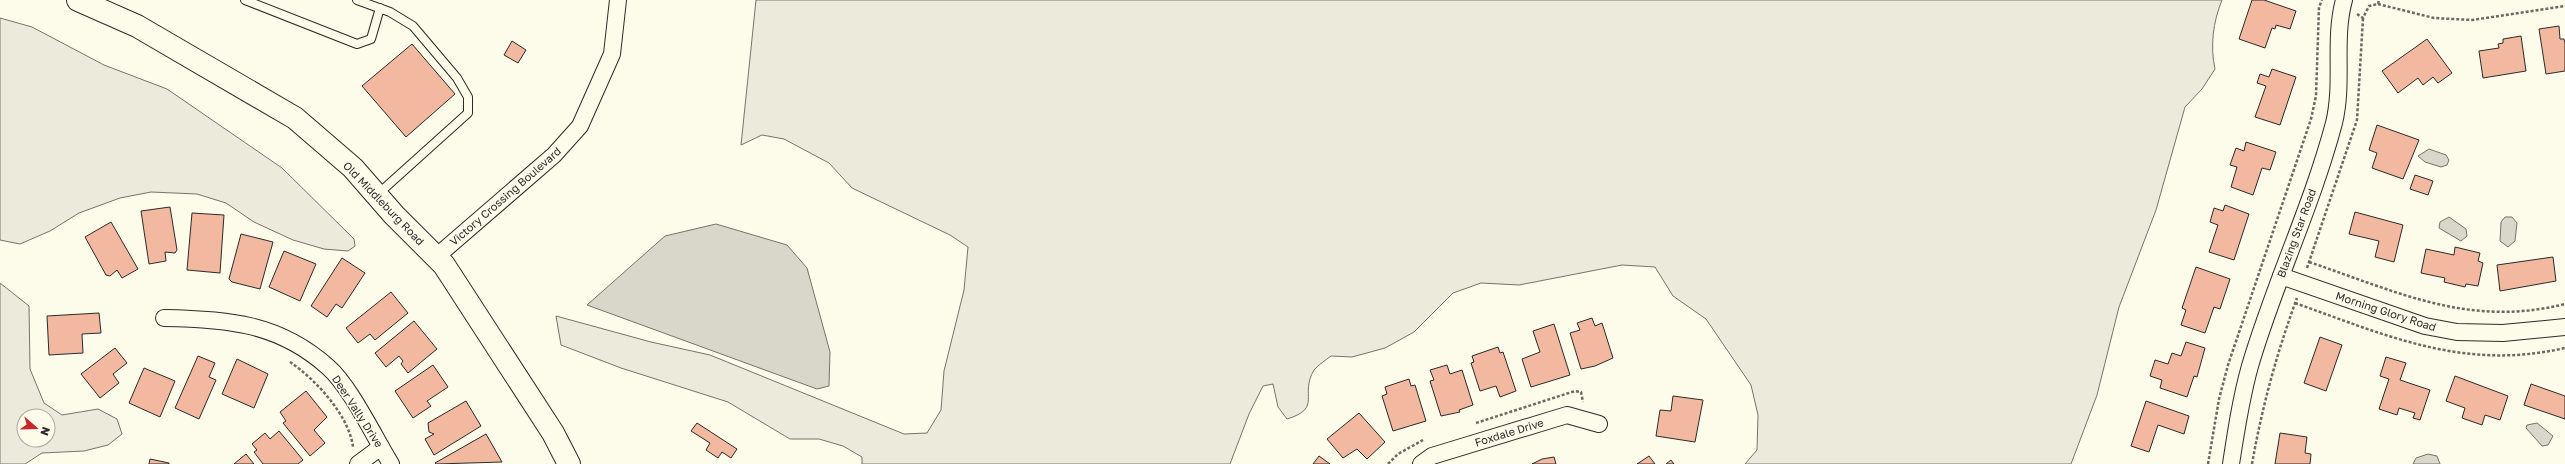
<svg xmlns="http://www.w3.org/2000/svg" width="2565" height="464" viewBox="0 0 2565 464" font-family="'Golos Text',sans-serif">
  <rect width="100%" height="100%" fill="#fdfbea"/>
  <g fill="#ecebdb" stroke="#74746e" fill-rule="evenodd">
    <path d="M756,0H2222C2213,22 2210,46 2215,69L2202,89L2185,107L2156,210L2119,307L2097,395L2071,464H1745L1757,450L1758,415L1751,385L1706,319L1673,296L1655,267L1622,265L1519,285L1481,283L1453,293L1414,332L1385,348L1352,357L1331,356C1326,360 1318,365 1314,370C1299,395 1323,408 1287,419L1278,407L1273,384L1263,386L1249,414L1230,464H862V457L843,446L819,439H790L728,402L621,368L561,345L556,316L651,342L710,355L904,434L927,433L941,410L944,371L964,290L968,247L950,235L852,188L829,163L784,139L762,135L741,145Z"/>
    <path d="M0,18L32,27L104,65L167,89L282,168L354,239L355,246L348,251L324,249L293,240L254,222L226,203L197,194L151,192L120,198L79,213L50,231L20,244L0,240Z"/>
    <path d="M0,283L29,306L30,369L44,403L62,415L98,409L117,419L122,434L108,445L84,451L42,453L25,464H0ZM24,416H48V440H24Z"/>
  </g>
  <g fill="#d8d7c9" stroke="#74746e">
    <path d="M2429,149L2446,155L2449,160L2447,165L2441,167L2425,162L2418,156Z"/>
    <path d="M2449,217L2466,229L2467,236L2461,241L2439,228L2440,222Z"/>
    <path d="M2505,217H2512L2517,223L2515,241L2508,247L2500,241L2501,222Z"/>
    <path d="M716,224L787,245L807,268L830,352L829,386L817,389L587,305L665,236Z"/>
    <path d="M2537,423L2553,436L2548,445L2542,446L2526,428L2527,425Z"/>
    <path d="M2428,454L2437,456L2440,464H2413L2416,458Z"/>
  </g>
  <g fill="#f2b8a0" stroke="#2b2b2b">
    <path d="M2252,0H2264L2296,11L2290,29L2276,25L2275,29L2272,28L2265,48L2239,39Z"/>
    <path d="M2559,26L2560,39H2564L2565,43V71L2546,74L2539,29Z"/>
    <path d="M2521,36L2526,71L2483,78L2479,51L2499,48L2498,44L2503,43V39Z"/>
    <path d="M2427,39L2452,73L2438,83L2433,77L2423,85L2418,78L2398,93L2382,71Z"/>
    <path d="M512,41L526,50L518,63L504,55Z"/>
    <path d="M412,44L455,94L406,137L362,86Z"/>
    <path d="M2272,69L2296,77L2280,125L2255,117L2266,86L2257,83L2260,74L2269,77Z"/>
    <path d="M2377,125L2419,140L2403,179L2372,168L2377,153L2369,150Z"/>
    <path d="M2246,142L2276,152L2270,170L2262,168L2253,195L2231,187L2237,167L2230,165L2236,148L2244,151Z"/>
    <path d="M2415,175L2433,181L2428,195L2410,189Z"/>
    <path d="M2225,205L2249,214L2234,260L2209,252L2218,225L2210,222L2214,208L2223,211Z"/>
    <path d="M170,207L177,250L175,253L165,252L166,261L149,264L141,211Z"/>
    <path d="M2355,212L2403,225L2394,262L2375,257L2379,241L2349,234Z"/>
    <path d="M192,213L224,215L220,273L187,270Z"/>
    <path d="M111,222L138,269L122,278L117,270L110,276L106,275L85,237Z"/>
    <path d="M241,234L273,242L260,289L232,282L229,279Z"/>
    <path d="M2455,247L2480,253L2478,261L2483,263L2478,286L2466,284L2465,287L2444,282L2445,278L2421,273L2426,249L2454,255Z"/>
    <path d="M284,251L316,264L300,301L269,287Z"/>
    <path d="M2553,257L2556,281L2500,291L2497,265Z"/>
    <path d="M342,258L365,273L342,308L336,304L327,317L311,306Z"/>
    <path d="M2196,267L2230,279L2220,309L2214,307L2205,333L2181,325L2186,310L2182,308Z"/>
    <path d="M391,292L408,313L375,340L370,334L358,343L346,328Z"/>
    <path d="M99,313L101,333L82,334L83,353L49,355L47,316Z"/>
    <path d="M1592,318L1595,326L1602,323L1613,358L1595,366L1581,369L1570,333L1580,330L1577,323Z"/>
    <path d="M414,321L437,349L408,373L401,364L403,361L399,356L386,367L375,353Z"/>
    <path d="M1554,324L1570,375L1531,387L1522,359L1540,352L1533,331Z"/>
    <path d="M2320,337L2342,345L2326,391L2304,383Z"/>
    <path d="M2186,342L2205,348L2197,377L2194,376L2187,397L2160,388L2162,380L2150,376L2155,360L2168,364L2172,353L2181,356Z"/>
    <path d="M1498,347L1500,353L1503,352L1516,391L1500,397L1496,386L1480,391L1471,363L1474,362L1472,356Z"/>
    <path d="M115,348L127,363L113,374L119,383L100,398L81,374Z"/>
    <path d="M198,356L215,363L209,377L216,380L199,419L175,408Z"/>
    <path d="M2386,357L2406,363L2400,380L2430,390L2420,420L2413,418L2415,413L2399,408L2397,415L2379,409L2389,379L2380,376Z"/>
    <path d="M237,359L268,374L254,408L222,394Z"/>
    <path d="M433,365L448,387L427,401L431,406L413,418L395,391Z"/>
    <path d="M1447,365L1450,374L1462,370L1473,405L1459,410L1460,412L1441,416L1430,381L1434,380L1430,370Z"/>
    <path d="M144,368L175,381L160,417L129,403Z"/>
    <path d="M2455,376L2508,396L2500,420L2485,415L2482,425L2462,418L2465,408L2446,401Z"/>
    <path d="M1409,379L1411,386L1415,385L1426,421L1393,431L1382,396L1387,394L1385,387Z"/>
    <path d="M2531,384L2565,396V419L2524,405Z"/>
    <path d="M306,391L327,417L314,430L325,443L310,456L283,423L286,421L280,412Z"/>
    <path d="M1673,396L1703,400L1695,442L1656,436L1660,410L1671,411Z"/>
    <path d="M466,401L481,426L434,455L425,439L434,434L429,432L428,423Z"/>
    <path d="M2146,401L2189,416L2184,434L2158,425L2149,452L2131,446Z"/>
    <path d="M1359,413L1385,442L1367,459L1357,449L1343,458L1327,439Z"/>
    <path d="M697,423L737,449L731,458L722,452L718,458L706,450L710,443L691,431Z"/>
    <path d="M279,431L303,460L298,464H263L254,452L257,450L252,444L265,433L270,439Z"/>
    <path d="M2280,433L2307,437L2305,453L2311,454L2310,464H2275Z"/>
    <path d="M486,434L502,462L436,464L435,463Z"/>
    <path d="M246,454L254,464H234Z"/>
    <path d="M1319,456L1330,464H1313Z"/>
    <path d="M1649,456L1655,464H1637Z"/>
    <path d="M1554,457L1556,464H1532L1542,459Z"/>
    <path d="M150,459L169,463V464H149Z"/>
    <path d="M1671,460L1674,464H1666Z"/>
  </g>
  <g fill="none" stroke-linecap="round" stroke-linejoin="round">
    <g stroke="#2b2b2b" stroke-width="10">
      <g id="service">
        <path d="M245,0L357,44L371,39L380,8"/>
        <path d="M357,0L390,12L413,26L457,78L468,97V113L378,194"/>
      </g>
    </g>
    <g stroke="#2b2b2b" stroke-width="18">
      <g id="minor">
        <path d="M436,257L554,155L580,126L612,54L618,0"/>
        <path d="M2281,276L2425,326L2457,332L2503,333L2565,327"/>
        <path d="M164,318C227,319 279,323 328,367C350,386 375,438 391,464"/>
        <path d="M358,464L381,447"/>
        <path d="M1421,464L1432,456L1567,415L1599,424"/>
        <path d="M2231,464C2236,431 2241,398 2250,366C2274,284 2312,206 2334,123C2344,82 2333,40 2344,0"/>
      </g>
    </g>
    <g stroke="#2b2b2b" stroke-width="24">
      <path id="secondary" d="M78,0L137,26L295,118L353,168L394,215L444,265L553,433L569,464"/>
    </g>
    <g stroke="#6a6964" stroke-width="2.5" stroke-dasharray="3 2" stroke-linecap="butt">
      <path d="M2378,4L2434,18L2472,20L2565,6"/>
      <path d="M2357,14L2363,18L2369,6L2378,4L2379,0"/>
      <path d="M2309,262C2398,292 2469,328 2565,304"/>
      <path d="M2307,268L2357,120L2363,18"/>
      <path d="M2295,303C2388,336 2464,371 2565,348"/>
      <path d="M290,362C315,379 349,415 353,447"/>
      <path d="M1476,423L1575,391L1581,392L1583,402"/>
      <path d="M1388,464L1398,454L1423,440"/>
      <path d="M2208,464L2219,399L2228,365L2311,119L2316,96L2319,7L2322,0"/>
      <path d="M2252,464C2262,407 2277,352 2297,298"/>
    </g>
    <use href="#service" stroke="#fdfbea" stroke-width="8"/>
    <use href="#minor" stroke="#fdfbea" stroke-width="16"/>
    <use href="#secondary" stroke="#fdfbea" stroke-width="22"/>
  </g>
  <g text-anchor="middle" dominant-baseline="central" stroke-width="3" stroke-linejoin="round" paint-order="stroke">
    <g font-size="11" fill="#2b2b2b" stroke="#fdfbea">
      <text transform="translate(505 196) rotate(-41)">Victory Crossing Boulevard</text>
      <text transform="translate(384 203) rotate(46)">Old Middleburg Road</text>
      <text transform="translate(2296 233) rotate(-70)">Blazing Star Road</text>
      <text transform="translate(2386 311) rotate(18)">Morning Glory Road</text>
      <text transform="translate(358 411) rotate(57)">Deer Vally Drive</text>
      <text transform="translate(1509 432) rotate(-17)">Foxdale Drive</text>
    </g>
  </g>
  <g transform="translate(36 428) rotate(110)"><circle r="19" fill="#fdfbea" stroke="#a9a89e"/>
  <path d="M0-3L7 15L0 10L-7 15Z" fill="#c62828"/>
  <text y="-6" font-size="11" font-weight="bold" text-anchor="middle" fill="#2b2b2b">N</text>
  </g>
</svg>
